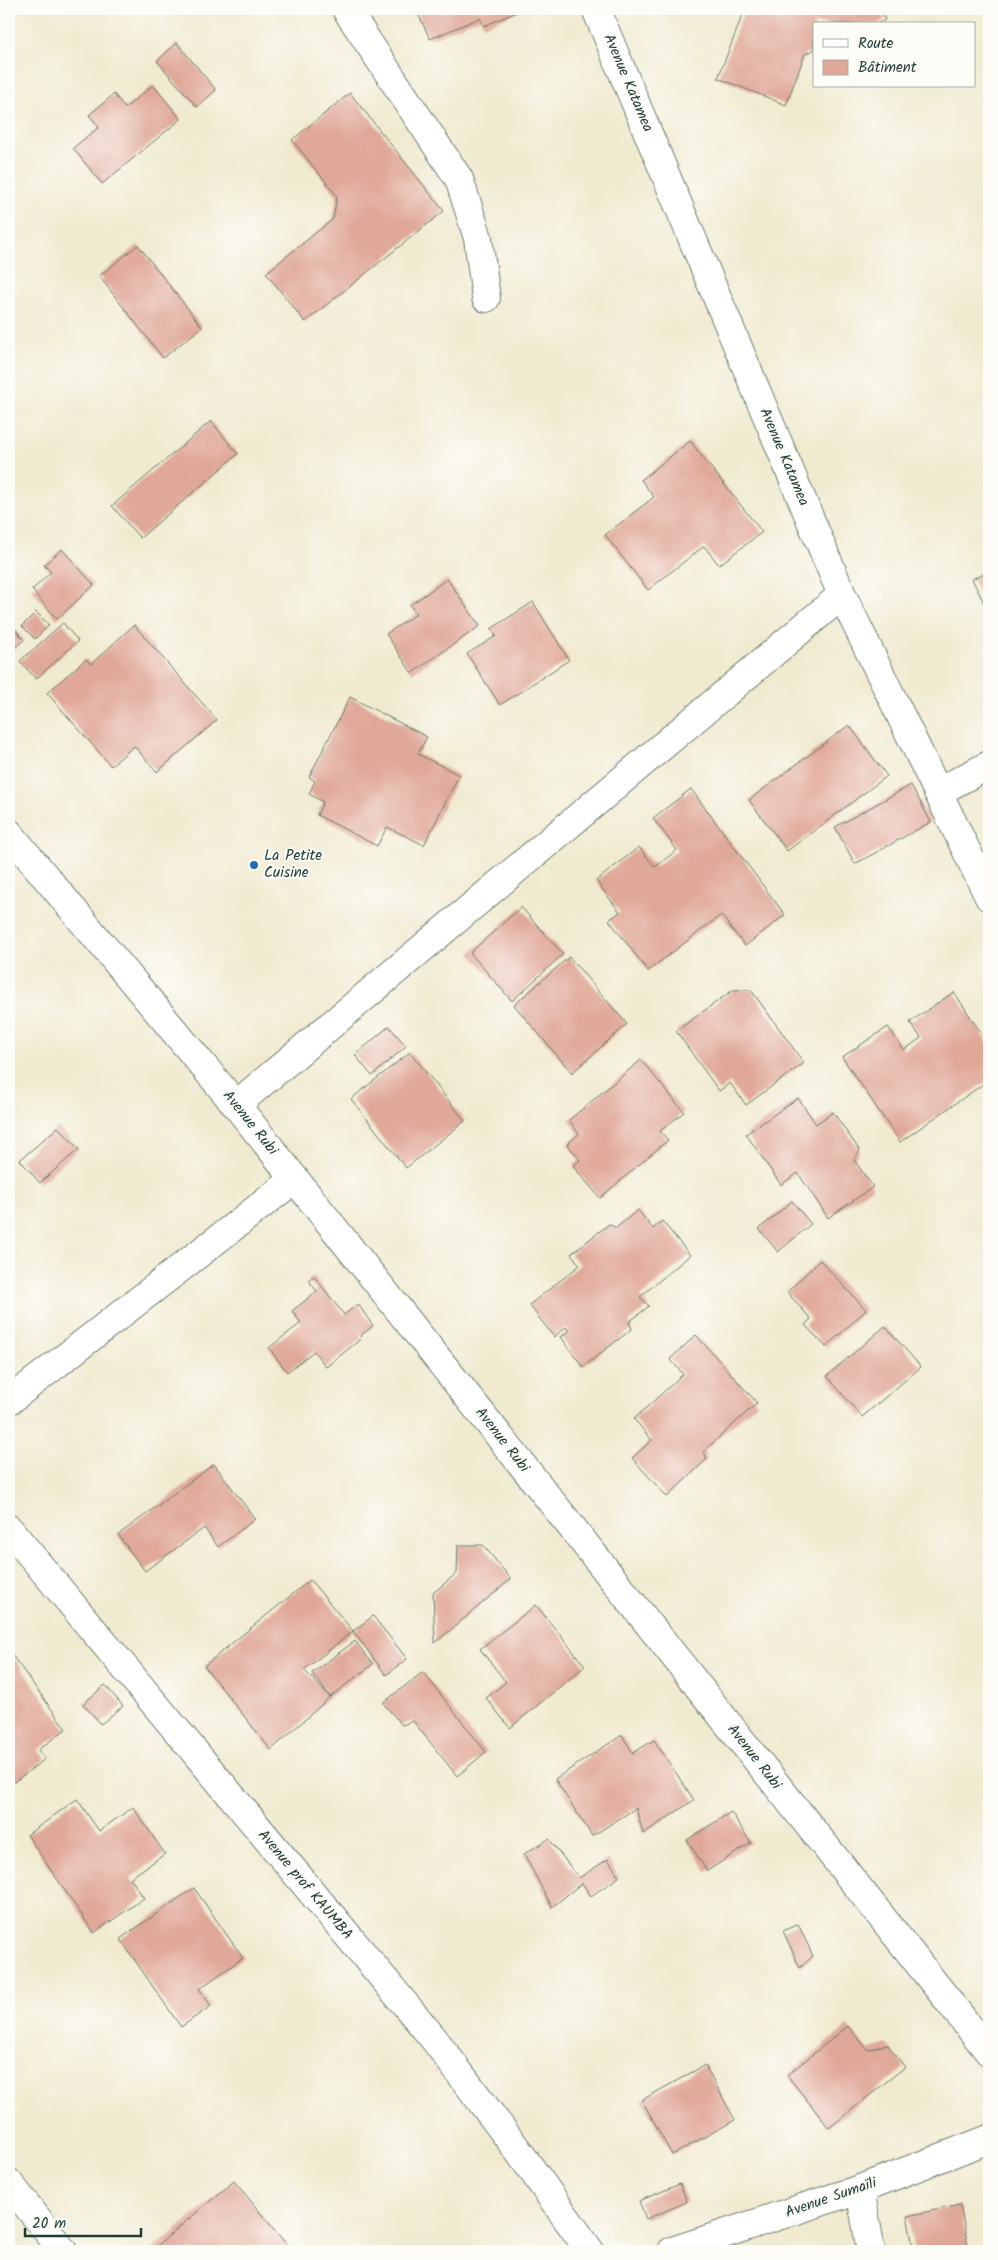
<svg xmlns="http://www.w3.org/2000/svg" width="998" height="2260" viewBox="0 0 998 2260" font-family="Kalam,sans-serif">
  <rect width="100%" height="100%" fill="#fdfcf7"/>
  <filter id="ink" filterUnits="userSpaceOnUse"><feTurbulence type="fractalNoise" baseFrequency=".02" numOctaves="2"/><feDisplacementMap in="SourceGraphic" scale="10" xChannelSelector="R" yChannelSelector="G"/><feConvolveMatrix kernelMatrix="1 2 1 2 8 2 1 2 1" color-interpolation-filters="sRGB"/></filter>
  <filter id="wash" filterUnits="userSpaceOnUse"><feTurbulence type="fractalNoise" baseFrequency=".0096" numOctaves="4" result="noise"/><feDisplacementMap in="SourceGraphic" scale="20" xChannelSelector="R" yChannelSelector="G"/><feGaussianBlur stdDeviation="1.12" result="paint"/><feColorMatrix in="noise" values="0 0 0 0 0 0 0 0 0 0 0 0 0 0 0 0 0 1.4 0 .05"/><feComposite in="paint" operator="in"/></filter>
  <g filter="url(#wash)">
    <rect width="100%" height="100%" fill="#f0ead0"/>
    <g id="blocks">
      <g fill="#e0a899">
        <path d="M416,9H524L484,26L480,18L430,39Z"/>
        <path d="M741,9H881L885,20L877,24H814V50L805,54L786,105L718,78L743,14Z"/>
        <path d="M177,43L216,90L197,107L157,61Z"/>
        <path d="M153,85L181,119L102,184L73,148L99,127L89,115L114,94L125,108Z"/>
        <path d="M350,93L444,211L305,322L266,273L333,219L337,196L292,140Z"/>
        <path d="M138,245L202,327L163,358L99,276Z"/>
        <path d="M211,421L238,454L140,538L112,506Z"/>
        <path d="M690,441L762,532L719,565L704,546L648,590L605,535L654,497L641,480Z"/>
        <path d="M62,549L94,585L57,619L32,590L51,572L44,565Z"/>
        <path d="M989,571V613L972,579Z"/>
        <path d="M447,579L480,626L412,673L386,634L416,614L410,605Z"/>
        <path d="M533,602L569,660L500,705L467,654L496,636L491,629Z"/>
        <path d="M36,612L49,625L35,639L22,626Z"/>
        <path d="M9,622L24,640L9,653Z"/>
        <path d="M63,623L78,641L36,679L20,661Z"/>
        <path d="M134,625L217,720L157,772L134,746L111,766L47,693L86,659L91,664Z"/>
        <path d="M350,697L427,737L418,754L459,775L424,845L387,827L377,846L317,815L323,802L309,794L315,781L309,777Z"/>
        <path d="M849,725L887,776L787,851L749,800Z"/>
        <path d="M911,785L931,822L855,864L835,827Z"/>
        <path d="M691,789L785,915L745,946L721,915L648,971L609,920L620,912L596,881L639,847L655,867L677,850L653,818Z"/>
        <path d="M521,907L563,954L512,1001L470,953Z"/>
        <path d="M569,957L627,1024L572,1073L514,1005Z"/>
        <path d="M733,990H751L804,1063L746,1105L730,1083L719,1091L676,1031Z"/>
        <path d="M954,992L989,1045V1080L900,1142L842,1057L888,1027L904,1050L921,1038L910,1022Z"/>
        <path d="M389,1026L406,1046L372,1076L355,1055Z"/>
        <path d="M410,1052L465,1121L406,1168L351,1099Z"/>
        <path d="M641,1060L684,1112L660,1131L668,1140L600,1198L573,1166L580,1160L567,1144L579,1134L569,1120Z"/>
        <path d="M798,1098L816,1124L833,1112L860,1151L854,1160L873,1187L828,1218L798,1173L781,1185L746,1134Z"/>
        <path d="M58,1127L79,1149L40,1183L20,1160Z"/>
        <path d="M792,1201L811,1224L778,1252L759,1229Z"/>
        <path d="M638,1210L653,1229L662,1221L690,1255L640,1297L649,1306L629,1322L632,1329L583,1367L561,1337L569,1331L566,1327L554,1337L529,1305L580,1265L571,1254L609,1224L616,1228Z"/>
        <path d="M820,1260L866,1310L826,1347L805,1325L811,1319L787,1292Z"/>
        <path d="M314,1276L344,1315L358,1304L373,1326L360,1336L362,1338L326,1367L314,1351L287,1372L269,1348L301,1323L292,1311L317,1291L308,1280Z"/>
        <path d="M885,1326L921,1367L862,1417L827,1376Z"/>
        <path d="M696,1335L757,1403L704,1451L707,1459L667,1497L632,1458L652,1440L634,1419L683,1374L670,1359Z"/>
        <path d="M214,1464L255,1519L218,1547L204,1528L145,1571L118,1535Z"/>
        <path d="M458,1545H483L511,1579L435,1643L433,1593L457,1573Z"/>
        <path d="M310,1580L353,1631L304,1670L330,1697L271,1750L204,1666Z"/>
        <path d="M536,1605L585,1666L510,1728L486,1698L506,1682L480,1649Z"/>
        <path d="M373,1616L407,1659L386,1675L353,1631Z"/>
        <path d="M355,1641L373,1664L330,1697L312,1673Z"/>
        <path d="M9,1651L66,1729L38,1750L45,1759L9,1786Z"/>
        <path d="M423,1672L486,1752L457,1776L413,1721L402,1725L383,1703Z"/>
        <path d="M105,1685L123,1706L101,1724L83,1704Z"/>
        <path d="M622,1735L633,1753L654,1740L694,1800L643,1834L636,1808L592,1836L555,1779Z"/>
        <path d="M77,1799L99,1831L133,1807L165,1854L130,1878L144,1898L94,1933L27,1835Z"/>
        <path d="M731,1812L751,1843L707,1871L687,1840Z"/>
        <path d="M549,1839L579,1878L608,1859L619,1877L591,1896L582,1883L552,1907L524,1854Z"/>
        <path d="M194,1888L243,1958L199,1989L211,2006L181,2027L120,1939Z"/>
        <path d="M798,1924L813,1956L800,1968L783,1931Z"/>
        <path d="M848,2026L868,2050L887,2044L905,2067L829,2128L787,2075Z"/>
        <path d="M705,2065L735,2120L672,2155L642,2100Z"/>
        <path d="M234,2181L292,2251H151Z"/>
        <path d="M680,2184L687,2202L646,2219L639,2201Z"/>
        <path d="M960,2205L969,2251H914L907,2216Z"/>
      </g>
    </g>
  </g>
  <g filter="url(#ink)">
    <use href="#blocks" fill-opacity="0" stroke="#687a6b" stroke-width="1"/>
    <g fill="none" stroke-linecap="round" stroke-linejoin="round">
      <g stroke="#687a6b" stroke-width="30">
        <g id="street">
          <path d="M346,9L459,179L478,238L486,298"/>
          <path d="M596,9L842,595L989,897"/>
          <path d="M938,792L989,765"/>
          <path d="M9,833L236,1105L989,2052"/>
          <path d="M236,1105L842,595"/>
          <path d="M9,1401L295,1179"/>
          <path d="M9,1529L434,2039L522,2156L590,2251"/>
          <path d="M9,2183L63,2251"/>
          <path d="M860,2189L871,2251"/>
          <path d="M672,2251L860,2189L989,2139"/>
        </g>
      </g>
      <use href="#street" stroke="#fff" stroke-width="28"/>
    </g>
  </g>
  <circle fill="#1f6fb2" stroke="#fdfcf7" stroke-width="2" cx="254" cy="865" r="5"/>
  <g text-anchor="middle" dominant-baseline="central" stroke-width="4" stroke-linejoin="round" paint-order="stroke">
    <g font-size="15" fill="#1f3d34" stroke="#fdfcf7">
      <text transform="translate(628 83) rotate(67)">Avenue Katamea</text>
      <text transform="translate(784 457) rotate(67)">Avenue Katamea</text>
      <text transform="translate(250 1123) rotate(51)">Avenue Rubi</text>
      <text transform="translate(502 1440) rotate(52)">Avenue Rubi</text>
      <text transform="translate(754 1757) rotate(52)">Avenue Rubi</text>
      <text transform="translate(305 1885) rotate(50)">Avenue prof KAUMBA</text>
      <text transform="translate(831 2198) rotate(-19)">Avenue Sumaïli</text>
    </g>
    <g font-size="15" fill="#1f3d34" stroke="#fdfcf7" text-anchor="start">
      <text x="264" y="856">La Petite<tspan x="264" dy="17">Cuisine</tspan></text>
    </g>
  </g>
  <rect width="998" height="2260" fill="none" stroke="#fdfcf7" stroke-width="30"/>
  <rect x="813" y="22" width="162" height="65" fill="#fdfcf7" stroke="#a4b0a9"/>
  <rect x="823" y="39" width="25" height="8" fill="#ffffff" stroke="#a4b0a9"/>
  <text x="858" y="48" font-size="15" fill="#1f3d34">Route</text>
  <rect x="823" y="60" width="25" height="15" fill="#e0a899" stroke="#a4b0a9"/>
  <text x="858" y="72" font-size="15" fill="#1f3d34">Bâtiment</text>
  <path d="M25 2228v8h116v-8" fill="none" stroke="#1f3d34" stroke-width="2.5"/>
  <text x="32" y="2228" font-size="15" fill="#1f3d34" stroke="#fdfcf7" stroke-width="4" paint-order="stroke">20 m</text>
</svg>
